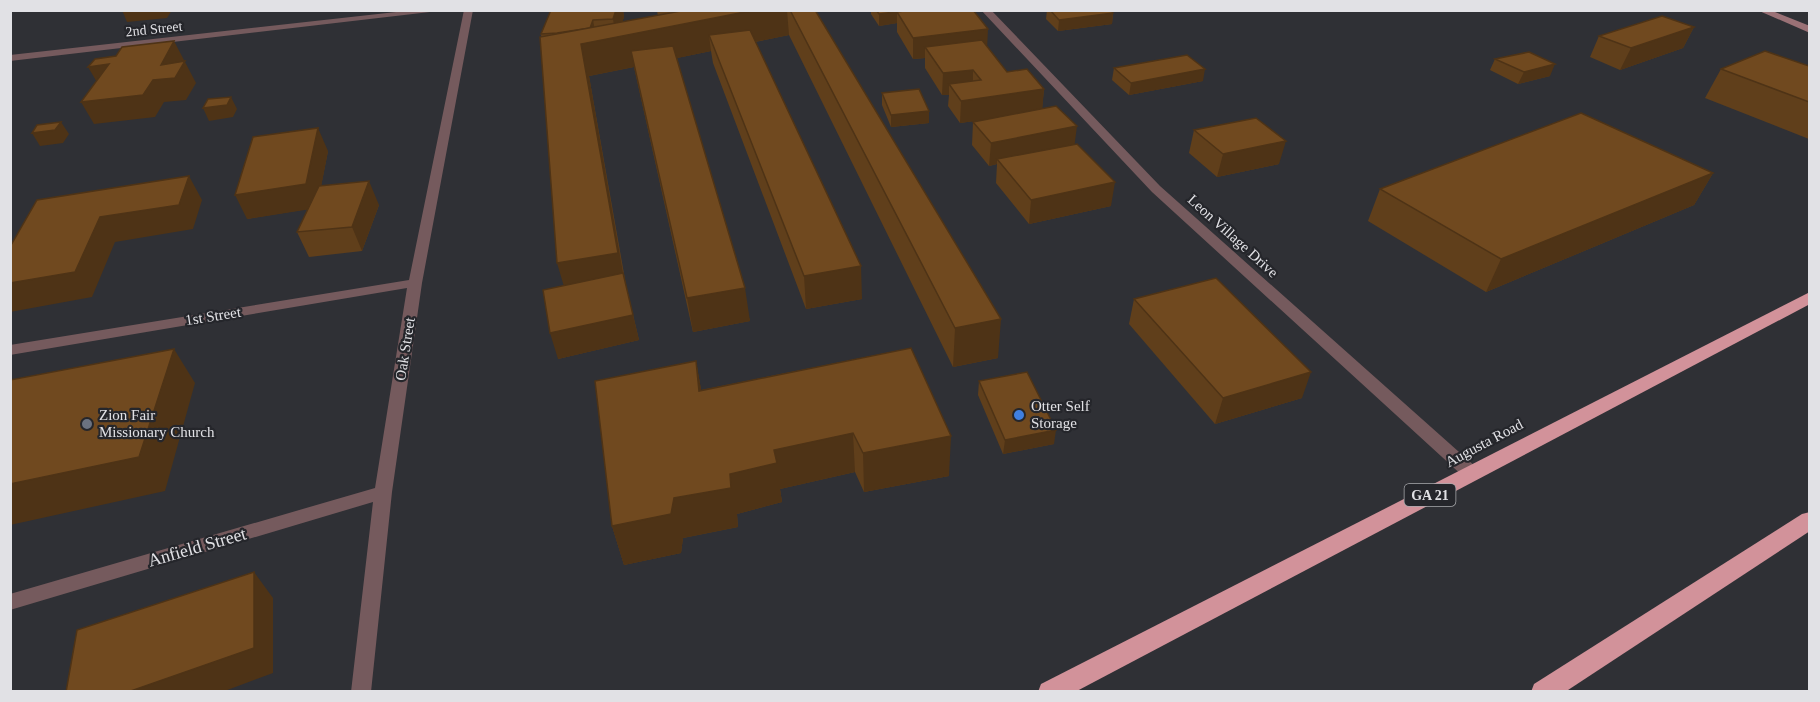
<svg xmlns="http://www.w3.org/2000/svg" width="1820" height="702" viewBox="0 0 1820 702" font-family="'Times New Roman',serif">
  <rect width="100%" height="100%" fill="#2f3035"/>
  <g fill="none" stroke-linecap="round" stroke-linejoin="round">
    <g fill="#755a5d" fill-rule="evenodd">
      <path d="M414,10H447L10,61V55Z"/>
      <path d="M464,10H473L422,283L392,492L371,692H351L373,502L10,610V594L375,488L407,288L10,355V345L409,280Z"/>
      <path d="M981,10H991L1160,186L1477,468L1480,473L1477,478L1471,479L1465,478L1152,192Z"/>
    </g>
    <path fill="#9a7176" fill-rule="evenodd" d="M1757,10H1770L1810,26V33Z"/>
    <g fill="#d2929a" fill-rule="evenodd">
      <path d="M1810,292V304L1075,692H1038L1041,684Z"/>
      <path d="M1810,512V531L1565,692H1531L1534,684L1802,514Z"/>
    </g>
  </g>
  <g fill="#603f1b">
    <path d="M551,10H623L624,17L622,22L658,16L657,11L653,10H681V11L686,10H823L822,12L815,11L998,358L953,367L789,35L755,42L862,299L806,309L713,63L711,51L677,58L750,321L693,332L634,67L589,76L626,285L639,340L558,359L564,285L541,34Z"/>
    <path d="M871,10H973L987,46L1007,72L1044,89L1042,109L1074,145L1111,206L1029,224L996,183L997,164L989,166L972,145L973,122L981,120L960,123L948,106L949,95H942L925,68V58L913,59L897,32V23L879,26L871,14Z"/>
    <path d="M1047,10H1111L1113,13L1112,24L1058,31L1046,19Z"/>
    <path d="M1694,27L1683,48L1620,70L1590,57L1599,36Z"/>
    <path d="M1495,59L1550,76L1518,84L1490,70Z"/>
    <path d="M1809,66V139L1705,98L1721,69Z"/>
    <path d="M1114,68L1203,81L1129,95L1112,80Z"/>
    <path d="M882,93L929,123L891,127L882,105Z"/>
    <path d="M1194,130L1279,164L1217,177L1189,153Z"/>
    <path d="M328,151L321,186L379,205L362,251L309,257L297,232L308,209L247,219Z"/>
    <path d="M1713,173L1694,205L1486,292L1368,221L1380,189Z"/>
    <path d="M1134,299L1302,398L1215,424L1129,324Z"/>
    <path d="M911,348L949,476L864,492L855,472L780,489L782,502L737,514L738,527L683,538L681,553L624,565L612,526L696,361L701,390Z"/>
    <path d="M979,381L1054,444L1003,454L978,395Z"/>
  </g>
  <g fill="#4e3316">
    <path d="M122,10H172L167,18L127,22Z"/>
    <path d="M616,10H623L624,17L618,37L755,10H787L789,35L715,50L709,35L711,51L634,67L631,51L634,67L589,76L626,290L568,300L557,263L581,44L588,32L593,20L597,41L616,37L613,19Z"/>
    <path d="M897,12V23L879,26V14Z"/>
    <path d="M1113,13L1112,24L1058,31L1059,20Z"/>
    <path d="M1694,27L1683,48L1620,70L1631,48Z"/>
    <path d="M988,29L987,50L925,47V58L913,59V38Z"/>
    <path d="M174,41L196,83L186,100L164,102L155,117L94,124L81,102L161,65Z"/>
    <path d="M109,64L101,89L88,67Z"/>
    <path d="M1555,64L1550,76L1518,84L1524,72Z"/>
    <path d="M1205,69L1203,81L1129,95L1131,83Z"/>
    <path d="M973,70V91L949,84V95H942L943,73Z"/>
    <path d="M1044,89L1042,112L960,123L961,101Z"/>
    <path d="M231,97L237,109L233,117L209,121L203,108Z"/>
    <path d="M929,111V123L891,127V115Z"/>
    <path d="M61,122L69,134L63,143L40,146L32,133Z"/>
    <path d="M1077,126L1074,149L997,159V164L989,166L991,143Z"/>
    <path d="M318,128L328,151L317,208L247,219L235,195Z"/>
    <path d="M1286,141L1279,164L1217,177L1223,154Z"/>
    <path d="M1713,173L1694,205L1486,292L1501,259Z"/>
    <path d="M189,176L202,200L193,229L115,242L92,297L10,312V283L100,217Z"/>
    <path d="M369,181L379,205L362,251L352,227Z"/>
    <path d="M1115,182L1111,206L1029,224L1031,200Z"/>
    <path d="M861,266L862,299L806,309L804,276Z"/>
    <path d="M745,288L750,321L693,332L687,298Z"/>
    <path d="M633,315L639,340L558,359L550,333Z"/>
    <path d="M1001,319L998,358L953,367L955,328Z"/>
    <path d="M174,349L195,383L165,491L10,525V484Z"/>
    <path d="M696,361L703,400L699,391Z"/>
    <path d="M1311,372L1302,398L1215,424L1223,398Z"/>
    <path d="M1056,430L1054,444L1003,454L1005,440Z"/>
    <path d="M853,433L855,472L780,489L782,502L737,514L738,527L683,538L681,553L624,565L612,526L730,474L774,450Z"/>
    <path d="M951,436L949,476L864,492L863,453Z"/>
    <path d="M254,572L273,598V673L222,692H128Z"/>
  </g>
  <g fill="#70491f" stroke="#4e3316" stroke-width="1.5">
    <path d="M551,10H616L613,19L593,20L590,28L557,33L541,34Z"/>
    <path d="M686,10H755L581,44L618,253L557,263L540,37Z"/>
    <path d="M790,10H815L1001,319L955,328Z"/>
    <path d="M876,10H909L879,14Z"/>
    <path d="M911,10H973L988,29L913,38L897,12Z"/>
    <path d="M1050,10H1111L1113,13L1059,20Z"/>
    <path d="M1662,16L1694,27L1631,48L1599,36Z"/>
    <path d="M750,30L861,266L804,276L709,35Z"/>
    <path d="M982,40L1007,72L1027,69L1044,89L961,101L949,84L981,80L973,70L943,73L925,47Z"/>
    <path d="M174,41L161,65L185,61L175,78L153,80L143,95L81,102L109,64L88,67L95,59L116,56L122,47Z"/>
    <path d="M673,46L745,288L687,298L631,51Z"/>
    <path d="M1765,51L1809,66V102L1721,69Z"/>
    <path d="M1529,52L1555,64L1524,72L1495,59Z"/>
    <path d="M1187,55L1205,69L1131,83L1114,68Z"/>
    <path d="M919,89L929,111L891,115L882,93Z"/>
    <path d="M231,97L227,105L203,108L208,99Z"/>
    <path d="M1056,106L1077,126L991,143L973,122Z"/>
    <path d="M1581,113L1713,173L1501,259L1380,189Z"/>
    <path d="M1256,118L1286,141L1223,154L1194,130Z"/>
    <path d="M61,122L55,130L32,133L37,125Z"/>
    <path d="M318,128L306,184L235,195L253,137Z"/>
    <path d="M1077,144L1115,182L1031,200L997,159Z"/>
    <path d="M189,176L179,205L100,217L75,272L10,283V247L37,200Z"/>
    <path d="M369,181L352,227L297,232L319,186Z"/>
    <path d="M623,273L633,315L550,333L543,290Z"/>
    <path d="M1216,278L1311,372L1223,398L1134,299Z"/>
    <path d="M911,348L951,436L863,453L853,433L774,450L777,463L730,474L731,488L674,498L671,514L612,526L595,381L696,361L699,391Z"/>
    <path d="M174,349L139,457L10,484V380Z"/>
    <path d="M1027,372L1056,430L1005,440L979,381Z"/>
    <path d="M254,572V648L128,692H66L77,630Z"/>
  </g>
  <circle fill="#3f7fe0" stroke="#25262b" stroke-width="2" cx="1019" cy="415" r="6"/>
  <circle fill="#6b7280" stroke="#25262b" stroke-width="2" cx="87" cy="424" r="6"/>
  <g text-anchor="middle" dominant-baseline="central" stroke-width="4.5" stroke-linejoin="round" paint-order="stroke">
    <g font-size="14" fill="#e1e1e5" stroke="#25262b">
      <text transform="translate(154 29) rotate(-6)">2nd Street</text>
    </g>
    <rect fill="#25262b" stroke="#a9a9ad" stroke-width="1.5" x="1404.5" y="484" width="51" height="22" rx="4.5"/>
    <g font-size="14" font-weight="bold" fill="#e1e1e5">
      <text x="1430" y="495">GA 21</text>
    </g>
    <g font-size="15" fill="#e1e1e5" stroke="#25262b">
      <text transform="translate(1233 236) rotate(42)">Leon Village Drive</text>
      <text transform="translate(213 316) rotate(-9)">1st Street</text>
      <text transform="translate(405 349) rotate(-81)">Oak Street</text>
      <text transform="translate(1484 443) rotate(-28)">Augusta Road</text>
    </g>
    <g font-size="15" fill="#e1e1e5" stroke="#25262b" text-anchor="start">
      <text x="1031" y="406">Otter Self<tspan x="1031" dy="17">Storage</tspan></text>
      <text x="99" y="415">Zion Fair<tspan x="99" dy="17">Missionary Church</tspan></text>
    </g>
    <g font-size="18" fill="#e1e1e5" stroke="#25262b">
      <text transform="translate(197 547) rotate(-16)">Anfield Street</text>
    </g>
  </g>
  <rect width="1820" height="702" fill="none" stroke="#e1e1e5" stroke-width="24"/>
</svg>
